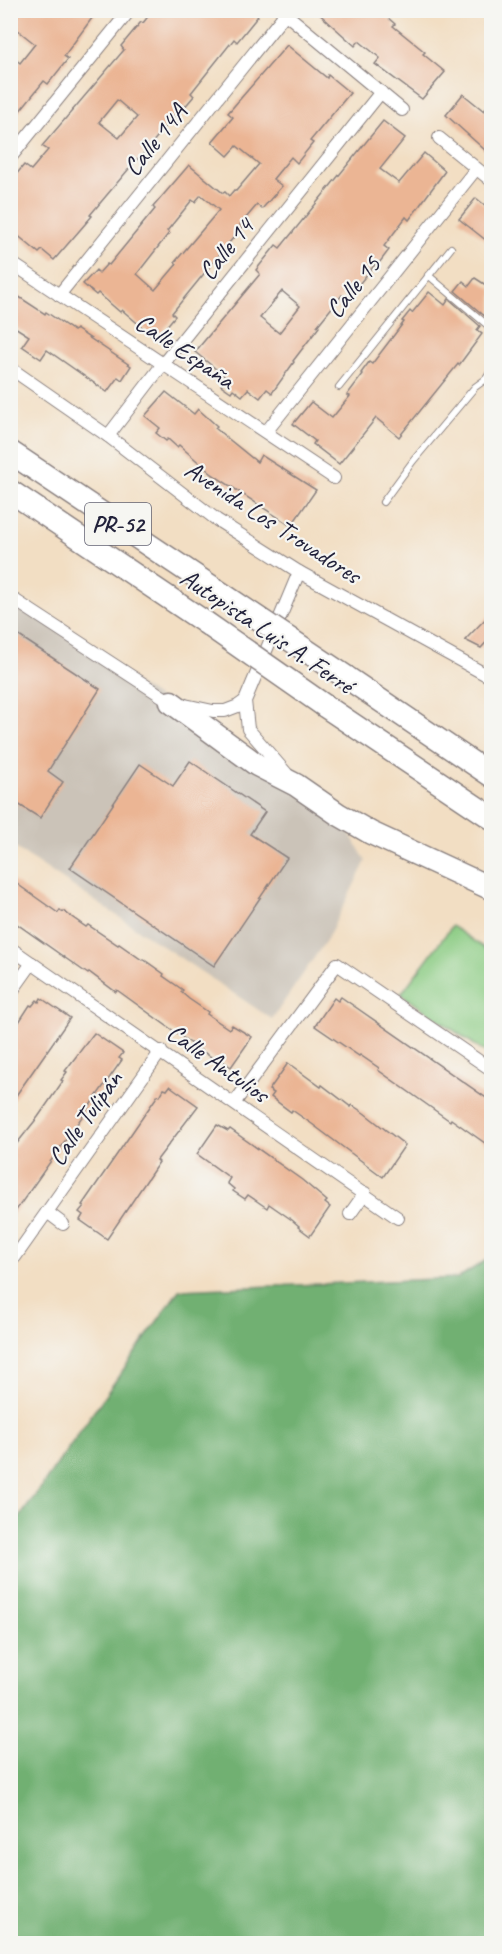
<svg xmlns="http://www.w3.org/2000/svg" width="502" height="1954" viewBox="0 0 502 1954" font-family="Caveat,sans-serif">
  <rect width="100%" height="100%" fill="#f6f6f2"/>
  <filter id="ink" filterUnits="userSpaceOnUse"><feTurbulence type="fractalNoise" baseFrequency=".0167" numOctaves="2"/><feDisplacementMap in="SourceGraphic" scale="12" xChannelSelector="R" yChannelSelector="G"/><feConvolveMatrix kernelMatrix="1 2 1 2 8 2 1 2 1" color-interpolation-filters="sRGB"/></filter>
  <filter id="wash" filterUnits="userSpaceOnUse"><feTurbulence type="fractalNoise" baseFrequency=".008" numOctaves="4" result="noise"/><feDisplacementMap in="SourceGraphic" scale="24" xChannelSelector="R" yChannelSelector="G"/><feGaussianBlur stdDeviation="1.35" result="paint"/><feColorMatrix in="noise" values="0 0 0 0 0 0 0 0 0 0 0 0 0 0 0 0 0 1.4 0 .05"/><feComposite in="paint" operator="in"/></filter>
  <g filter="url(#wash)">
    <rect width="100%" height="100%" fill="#f2dec3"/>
    <path fill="#cbc3b8" d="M10,597L344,824L366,861L327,939L272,1019L11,845Z"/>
    <path fill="#8ccc84" stroke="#577760" stroke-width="1.5" d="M452,926L491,953V1056L401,994Z"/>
    <path fill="#71b072" stroke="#4a6956" stroke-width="1.5" d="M491,1257V1943H11V1530L179,1290L458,1278Z"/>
    <g id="blocks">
      <g fill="#ebb594" fill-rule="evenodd">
        <path d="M10,10H98L64,56L68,59L48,84L44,81L10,123V55L20,63L35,44L10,24Z"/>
        <path d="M153,10H251L258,16L237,42L234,39L191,93L194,96L177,116L175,115L139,159L138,158L90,215L92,216L54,260L42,250L39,253L10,229V182L24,165L31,170L48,150L42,146L124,50L121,46L141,22L143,23ZM117,100L137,117L119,138L99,122Z"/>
        <path d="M315,10H379L395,24L393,26L425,52L423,54L445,72L422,99L375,64L380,58L359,41L355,46Z"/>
        <path d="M287,45L327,78L328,75L350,93L310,141L313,143L297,163L291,157L273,179L282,186L262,209L257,205L240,225L242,227L172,313L175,316L156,339L122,310L120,312L98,293L96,295L83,284L96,270L99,273L107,264L109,265L155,209L153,207L189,165L223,193L225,192L229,196L234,190L236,191L259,164L237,146L228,156L212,142L233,117L228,113ZM201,195L219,210L175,262L177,264L155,290L137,274L169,233L167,231L192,200L195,202Z"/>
        <path d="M463,94L484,111L492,101V144L486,151L446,115Z"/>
        <path d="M383,121L405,138L380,169L399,183L424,153L445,171L409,220L406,217L384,246L389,250L379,263L377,262L347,299L342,295L317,326L319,327L293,361L294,362L272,393L267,389L260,398L248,389L242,396L233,389L231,392L221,385L227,378L195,352L260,274L256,270L276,245L280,248ZM282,291L300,306L279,333L260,318Z"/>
        <path d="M476,198L492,211V245L459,219Z"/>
        <path d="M475,278L492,289V311L487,318L455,291L463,281L469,286Z"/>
        <path d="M10,291L45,314L46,312L74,331L76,329L131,366L122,380L118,377L107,392L47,350L41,359L22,346L29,336L10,324Z"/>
        <path d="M429,292L445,305L449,299L480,326L477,330L482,334L459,365L458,364L399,437L376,418L339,464L313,444L315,441L293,424L311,402L332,418L350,396L347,395L363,374L361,373L369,362L372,364L404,322L402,321L410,311L412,313Z"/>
        <path d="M166,392L194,414L198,409L217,426L215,428L257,462L261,455L316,490L291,526L212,474L179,445L177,447L168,439L166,441L156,433L160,428L145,416Z"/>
        <path d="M492,612V636L481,648L465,640Z"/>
        <path d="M10,630L100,689L48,771L63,782L40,818L10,799Z"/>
        <path d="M190,761L265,812L250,834L287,858L214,966L70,868L140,764L173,786Z"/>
        <path d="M10,879L58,913L60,910L62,912L63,911L86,927L88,925L118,945L119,944L142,960L143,959L164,974L163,976L183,990L181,992L189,999L208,1012L207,1014L229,1029L232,1025L252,1037L231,1067L220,1059L219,1062L200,1050L117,990L116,992L89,972L88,974L10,919Z"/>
        <path d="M341,997L492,1102V1148L451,1119L450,1121L378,1070L379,1068L360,1055L359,1056L315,1026L334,998L338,1001Z"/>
        <path d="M41,998L70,1018L10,1104V1036L30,1005L32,1006L37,1000L39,1002Z"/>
        <path d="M94,1033L123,1053L119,1058L122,1060L10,1219V1152L38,1117L63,1081L61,1080L67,1072L65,1071Z"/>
        <path d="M288,1063L321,1087L322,1085L351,1107L352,1105L364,1113L405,1145L383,1177L312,1124L292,1110L291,1112L271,1097L274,1093L269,1090Z"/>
        <path d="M170,1086L198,1106L157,1160L159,1162L107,1239L80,1220L83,1215L79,1212L84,1206L82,1205L158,1095L160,1096L164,1089L167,1090Z"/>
        <path d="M217,1125L228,1131L230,1129L302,1180L327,1201L325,1203L330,1207L310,1236L298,1227L299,1226L292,1220L269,1204L267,1208L248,1195L245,1199L233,1191L234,1189L227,1183L230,1178L197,1154Z"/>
      </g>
    </g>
  </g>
  <g filter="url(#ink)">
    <use href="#blocks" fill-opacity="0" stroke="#8a807f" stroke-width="1.5"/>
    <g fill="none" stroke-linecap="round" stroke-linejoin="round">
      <g stroke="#8a807f" stroke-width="8">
        <g id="lane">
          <path d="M428,275L492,329"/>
          <path d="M486,379L492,369"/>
          <path d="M339,387L451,248"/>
          <path d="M383,502L413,461L475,387L486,379L492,380"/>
        </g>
      </g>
      <g stroke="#8a807f" stroke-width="14">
        <g id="street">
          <path d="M281,10L402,110"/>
          <path d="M439,138L492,181"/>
          <path d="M10,158L130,10"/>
          <path d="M10,262L334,478"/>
          <path d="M59,295L285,14"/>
          <path d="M10,368L108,436L217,520L299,572L492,678"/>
          <path d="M266,432L476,169"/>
          <path d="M108,436L163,364L381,92"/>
          <path d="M10,597L171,702L213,711H225L238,706L245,701"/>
          <path d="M286,773L248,729L245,701L299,572"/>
          <path d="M10,948L398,1218"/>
          <path d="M10,994L32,963"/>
          <path d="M235,1102L337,964L492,1070"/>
          <path d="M47,1212L63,1224"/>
          <path d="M350,1214L365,1193"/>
          <path d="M15,1257L161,1051"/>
        </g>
      </g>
      <g stroke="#8a807f" stroke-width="25">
        <g id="highway">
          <path d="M10,452L225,596"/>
          <path d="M10,491L206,623"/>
          <path d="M346,677L492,776"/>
          <path d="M171,702L257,765L296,785L338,814L371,833L492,889"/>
          <path d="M325,706L492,818"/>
        </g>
      </g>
      <use href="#lane" stroke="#fff" stroke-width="6"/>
      <use href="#street" stroke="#fff" stroke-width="12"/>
      <use href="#highway" stroke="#fff" stroke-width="22"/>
      <g stroke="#8a807f" stroke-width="25" stroke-linecap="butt">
        <g id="highway-bridge">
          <path d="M225,596L346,677"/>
          <path d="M206,623L325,706"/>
        </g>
      </g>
      <use href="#highway-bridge" stroke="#fff" stroke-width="22"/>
    </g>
  </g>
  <g text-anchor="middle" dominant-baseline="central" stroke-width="4.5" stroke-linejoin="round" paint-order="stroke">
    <rect fill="#f6f6f2" stroke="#626272" stroke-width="1.5" x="85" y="503" width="66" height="42" rx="4.5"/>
    <g font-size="24" font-weight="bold" fill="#22223b">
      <text x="118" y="524">PR-52</text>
    </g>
    <g font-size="26" fill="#22223b" stroke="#f6f6f2">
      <text transform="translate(155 140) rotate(-51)">Calle 14A</text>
      <text transform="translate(226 249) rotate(-51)">Calle 14</text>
      <text transform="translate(353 287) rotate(-51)">Calle 15</text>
      <text transform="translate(185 351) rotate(34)">Calle España</text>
      <text transform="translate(273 522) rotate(33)">Avenida Los Trovadores</text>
      <text transform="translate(267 631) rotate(34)">Autopista Luis A. Ferré</text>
      <text transform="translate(218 1063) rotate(35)">Calle Antulios</text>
      <text transform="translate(85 1118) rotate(-55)">Calle Tulipán</text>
    </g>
  </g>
  <rect width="502" height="1954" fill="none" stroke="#f6f6f2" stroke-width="36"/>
</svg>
